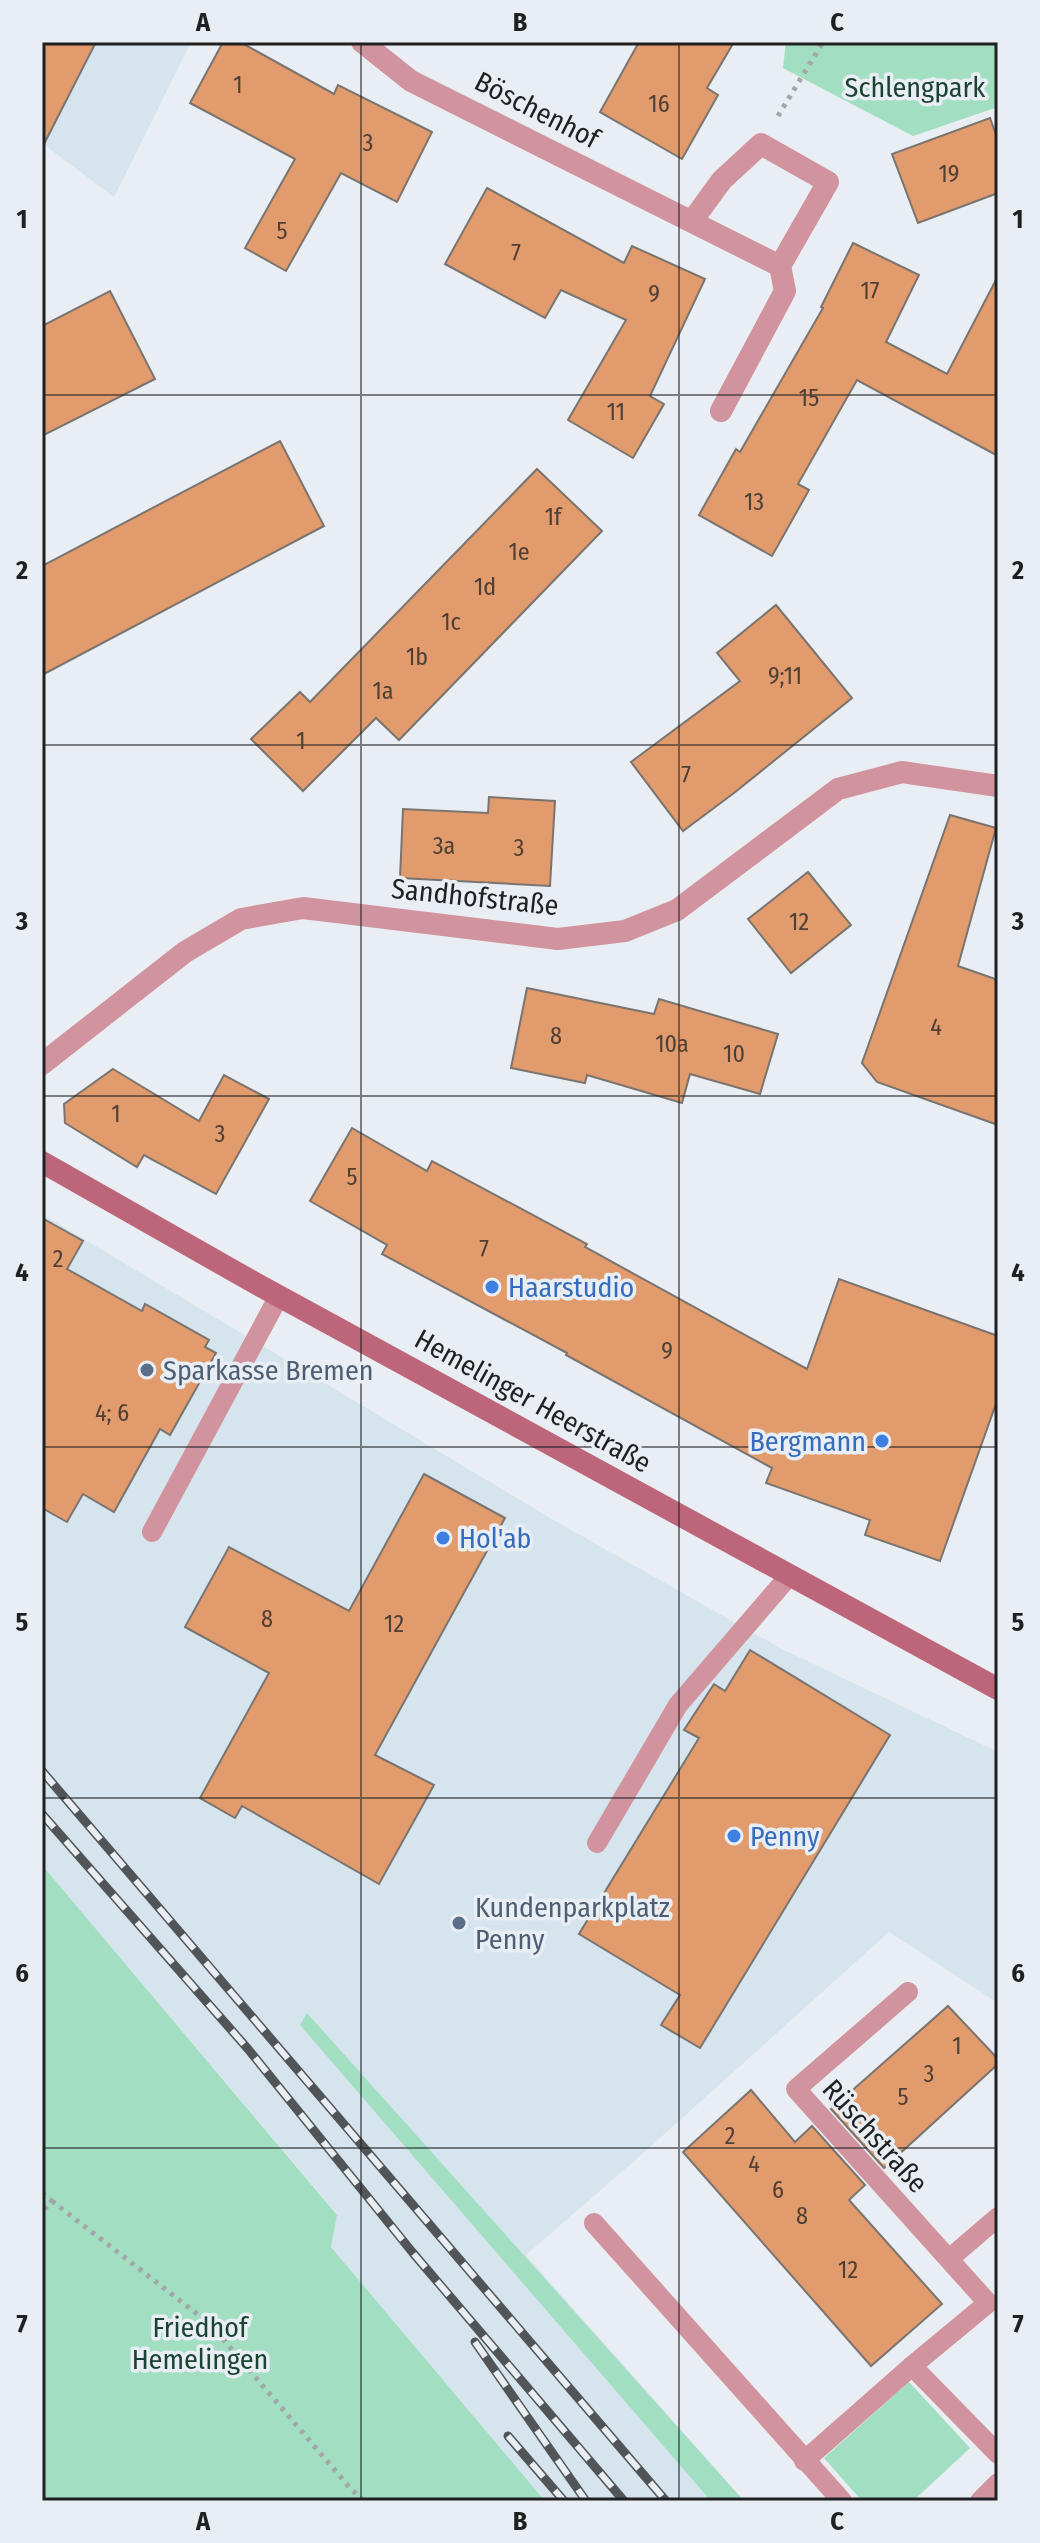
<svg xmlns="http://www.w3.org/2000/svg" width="1040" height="2543" viewBox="0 0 1040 2543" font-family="'Fira Sans Condensed',sans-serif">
  <rect width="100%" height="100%" fill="#e8eef3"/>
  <g fill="#d6e4ee">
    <path d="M42,42H191L114,197L42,143Z"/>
    <path d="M42,1214L550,1518L780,1648L998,1752V2003L889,1932L641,2155L526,2255L744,2501H545L331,2247L337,2214L42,1865Z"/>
  </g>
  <g fill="#a2dec1">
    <path d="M786,42H998V107L913,136L783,68Z"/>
    <path d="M42,1865L337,2215L331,2247L545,2501H42Z"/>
    <path d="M307,2013L744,2501H711L300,2025Z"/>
    <path d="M909,2382L970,2448L913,2501H862L824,2458Z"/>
  </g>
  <g fill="#e29b6c" stroke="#7a7470" stroke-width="2">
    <path d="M42,42H96L42,148Z"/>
    <path d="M223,42H240L334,94L338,85L432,132L397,202L341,173L286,271L245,248L295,159L190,103Z"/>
    <path d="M639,42H734L707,88L718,95L682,159L600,112Z"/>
    <path d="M990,118L998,140V193L918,223L892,154Z"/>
    <path d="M487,188L624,263L632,246L705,279L650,396L664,404L633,458L568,420L626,320L561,290L545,318L445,264Z"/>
    <path d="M853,243L919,275L886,342L947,374L998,276V456L857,380L798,484L809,490L772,556L699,515L736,449L740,452L823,308L821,307Z"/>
    <path d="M110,291L155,379L42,436V326Z"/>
    <path d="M280,441L324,526L42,675V566Z"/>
    <path d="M537,469L602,531L399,740L376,718L303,791L251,739L300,692L310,702Z"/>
    <path d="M776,605L852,698L734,793L683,831L631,762L740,681L717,653Z"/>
    <path d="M489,797L555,801L550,886L400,878L403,809L488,813Z"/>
    <path d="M950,815L996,828L958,966L998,980V1125L877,1082L862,1063Z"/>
    <path d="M808,872L851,925L791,973L748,919Z"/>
    <path d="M527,988L654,1014L659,999L778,1034L760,1094L690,1074L682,1103L587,1075L585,1083L511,1068Z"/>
    <path d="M113,1069L199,1121L224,1075L269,1099L216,1194L144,1155L137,1167L65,1123L64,1104Z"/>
    <path d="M352,1128L427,1171L432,1161L587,1244L585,1247L807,1369L839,1279L998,1336V1398L940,1561L865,1535L870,1520L766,1483L772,1468L566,1355L567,1353L382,1254L387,1245L310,1201Z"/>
    <path d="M42,1218L83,1241L67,1269L142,1311L145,1304L209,1340L205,1347L216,1353L170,1435L160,1429L114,1512L83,1494L67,1522L42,1508Z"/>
    <path d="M424,1474L505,1518L375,1755L434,1785L379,1884L242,1806L235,1818L200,1798L269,1673L185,1627L229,1547L349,1611Z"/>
    <path d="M750,1650L890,1735L700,2048L661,2025L680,1995L579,1934L699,1738L684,1730L714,1684L725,1691Z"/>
    <path d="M948,2006L998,2059V2064L884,2168L831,2109Z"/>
    <path d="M751,2090L795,2142L812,2126L865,2185L849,2200L942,2304L871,2366L683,2152Z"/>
  </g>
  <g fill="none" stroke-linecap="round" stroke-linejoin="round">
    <g stroke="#a2a7ab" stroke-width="5" stroke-dasharray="4 6" stroke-linecap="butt">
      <path d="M778,116L823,42"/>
      <path d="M42,2193L52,2201L42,2212"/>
      <path d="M52,2201L210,2324L350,2488L364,2501"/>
    </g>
    <g stroke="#d1949f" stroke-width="20">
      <path d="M152,1532L279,1296"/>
      <path d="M597,1843L678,1705L789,1576"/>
      <path d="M908,1992L796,2089L988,2303L912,2366L998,2454"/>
      <path d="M594,2223L842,2501"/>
      <path d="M949,2259L998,2217"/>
      <path d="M804,2461L912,2366"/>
      <path d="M980,2501L998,2483"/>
    </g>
    <g stroke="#d1949f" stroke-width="22">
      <path d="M362,42L411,81L780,266L828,182L761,144L722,180L692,221"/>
      <path d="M721,411L785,291L780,266"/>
      <path d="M42,1064L185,952L241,919L303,908L558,939L625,931L677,910L838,789L902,772L998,786"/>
    </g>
    <path stroke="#bd667a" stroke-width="22" d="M42,1162L255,1283L998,1689"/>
    <g stroke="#525558" stroke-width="9">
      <g id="rail">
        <path d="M42,1771L666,2501"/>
        <path d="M42,1814L248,2049L413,2253L624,2501"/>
        <path d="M475,2342L586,2501"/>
        <path d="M508,2436L564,2501"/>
      </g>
    </g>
    <use href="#rail" stroke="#e8eef3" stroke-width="6" stroke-dasharray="18" stroke-linecap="butt"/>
  </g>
  <path fill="none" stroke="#1e2022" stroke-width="2" stroke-opacity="0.55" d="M361,42V2501M679,42V2501M42,395H998M42,745H998M42,1096H998M42,1447H998M42,1798H998M42,2148H998"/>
  <g fill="#3f7fe0" stroke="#e8eef3" stroke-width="3">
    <circle cx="492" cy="1287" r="8"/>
    <circle cx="882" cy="1441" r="8"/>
    <circle cx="443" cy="1538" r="8"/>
    <circle cx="734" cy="1836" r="8"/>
  </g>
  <g fill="#5c6f8a" stroke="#e8eef3" stroke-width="3">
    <circle cx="147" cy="1370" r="8"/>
    <circle cx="459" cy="1923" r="8"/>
  </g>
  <g text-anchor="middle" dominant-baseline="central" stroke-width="7" stroke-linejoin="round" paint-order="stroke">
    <g font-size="24" fill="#4f3f34">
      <text x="238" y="85">1</text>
      <text x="659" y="104">16</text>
      <text x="368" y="143">3</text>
      <text x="949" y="174">19</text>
      <text x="282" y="231">5</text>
      <text x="516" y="253">7</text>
      <text x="870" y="291">17</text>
      <text x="654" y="294">9</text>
      <text x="809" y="398">15</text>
      <text x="616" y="412">11</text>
      <text x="754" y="502">13</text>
      <text x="553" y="517">1f</text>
      <text x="519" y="552">1e</text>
      <text x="485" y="587">1d</text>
      <text x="451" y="622">1c</text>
      <text x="417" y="657">1b</text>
      <text x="785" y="676">9;11</text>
      <text x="383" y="691">1a</text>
      <text x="301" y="741">1</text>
      <text x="686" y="775">7</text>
      <text x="444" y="846">3a</text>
      <text x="519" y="848">3</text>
      <text x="799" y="922">12</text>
      <text x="936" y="1027">4</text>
      <text x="556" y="1036">8</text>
      <text x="672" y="1044">10a</text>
      <text x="734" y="1054">10</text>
      <text x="116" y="1114">1</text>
      <text x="220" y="1134">3</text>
      <text x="352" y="1177">5</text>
      <text x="484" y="1249">7</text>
      <text x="58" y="1259">2</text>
      <text x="667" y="1351">9</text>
      <text x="112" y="1413">4; 6</text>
      <text x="267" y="1619">8</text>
      <text x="394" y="1624">12</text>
      <text x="957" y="2046">1</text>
      <text x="929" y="2074">3</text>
      <text x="903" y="2097">5</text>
      <text x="730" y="2136">2</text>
      <text x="754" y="2164">4</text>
      <text x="778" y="2190">6</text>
      <text x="802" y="2216">8</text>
      <text x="848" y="2270">12</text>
    </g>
    <g font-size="28" fill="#1b4332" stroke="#e8eef3">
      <text x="915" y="87">Schlengpark</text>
      <text x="200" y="2327">Friedhof<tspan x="200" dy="32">Hemelingen</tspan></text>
    </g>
    <g font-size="28" fill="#1e2022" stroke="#e8eef3">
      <text transform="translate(537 110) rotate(27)">Böschenhof</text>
      <text transform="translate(475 897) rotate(6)">Sandhofstraße</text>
      <text transform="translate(533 1401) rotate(29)">Hemelinger Heerstraße</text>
      <text transform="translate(875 2136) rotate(48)">Rüschstraße</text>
    </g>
    <g font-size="28" fill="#366cbe" stroke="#e8eef3" text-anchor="start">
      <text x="508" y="1287">Haarstudio</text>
      <text x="866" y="1441" text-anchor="end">Bergmann</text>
      <text x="459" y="1538">Hol'ab</text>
      <text x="750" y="1836">Penny</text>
    </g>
    <g font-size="28" fill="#4e5e75" stroke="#e8eef3" text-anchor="start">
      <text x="163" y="1370">Sparkasse Bremen</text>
      <text x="475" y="1907">Kundenparkplatz<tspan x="475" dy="32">Penny</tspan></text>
    </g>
  </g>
  <rect width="1040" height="2543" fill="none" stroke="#e8eef3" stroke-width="88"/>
  <rect x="44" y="44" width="952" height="2455" fill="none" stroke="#1e2022" stroke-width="3"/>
  <g font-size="26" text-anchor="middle" font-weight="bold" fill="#1e2022">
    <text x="203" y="31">A</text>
    <text x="520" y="31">B</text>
    <text x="837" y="31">C</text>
    <text x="22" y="228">1</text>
    <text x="1018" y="228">1</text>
    <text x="22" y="579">2</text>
    <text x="1018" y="579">2</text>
    <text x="22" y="930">3</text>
    <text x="1018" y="930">3</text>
    <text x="22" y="1281">4</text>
    <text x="1018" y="1281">4</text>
    <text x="22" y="1631">5</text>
    <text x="1018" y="1631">5</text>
    <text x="22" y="1982">6</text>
    <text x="1018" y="1982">6</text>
    <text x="22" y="2333">7</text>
    <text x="1018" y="2333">7</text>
    <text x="203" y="2530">A</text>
    <text x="520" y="2530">B</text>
    <text x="837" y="2530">C</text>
  </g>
</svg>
